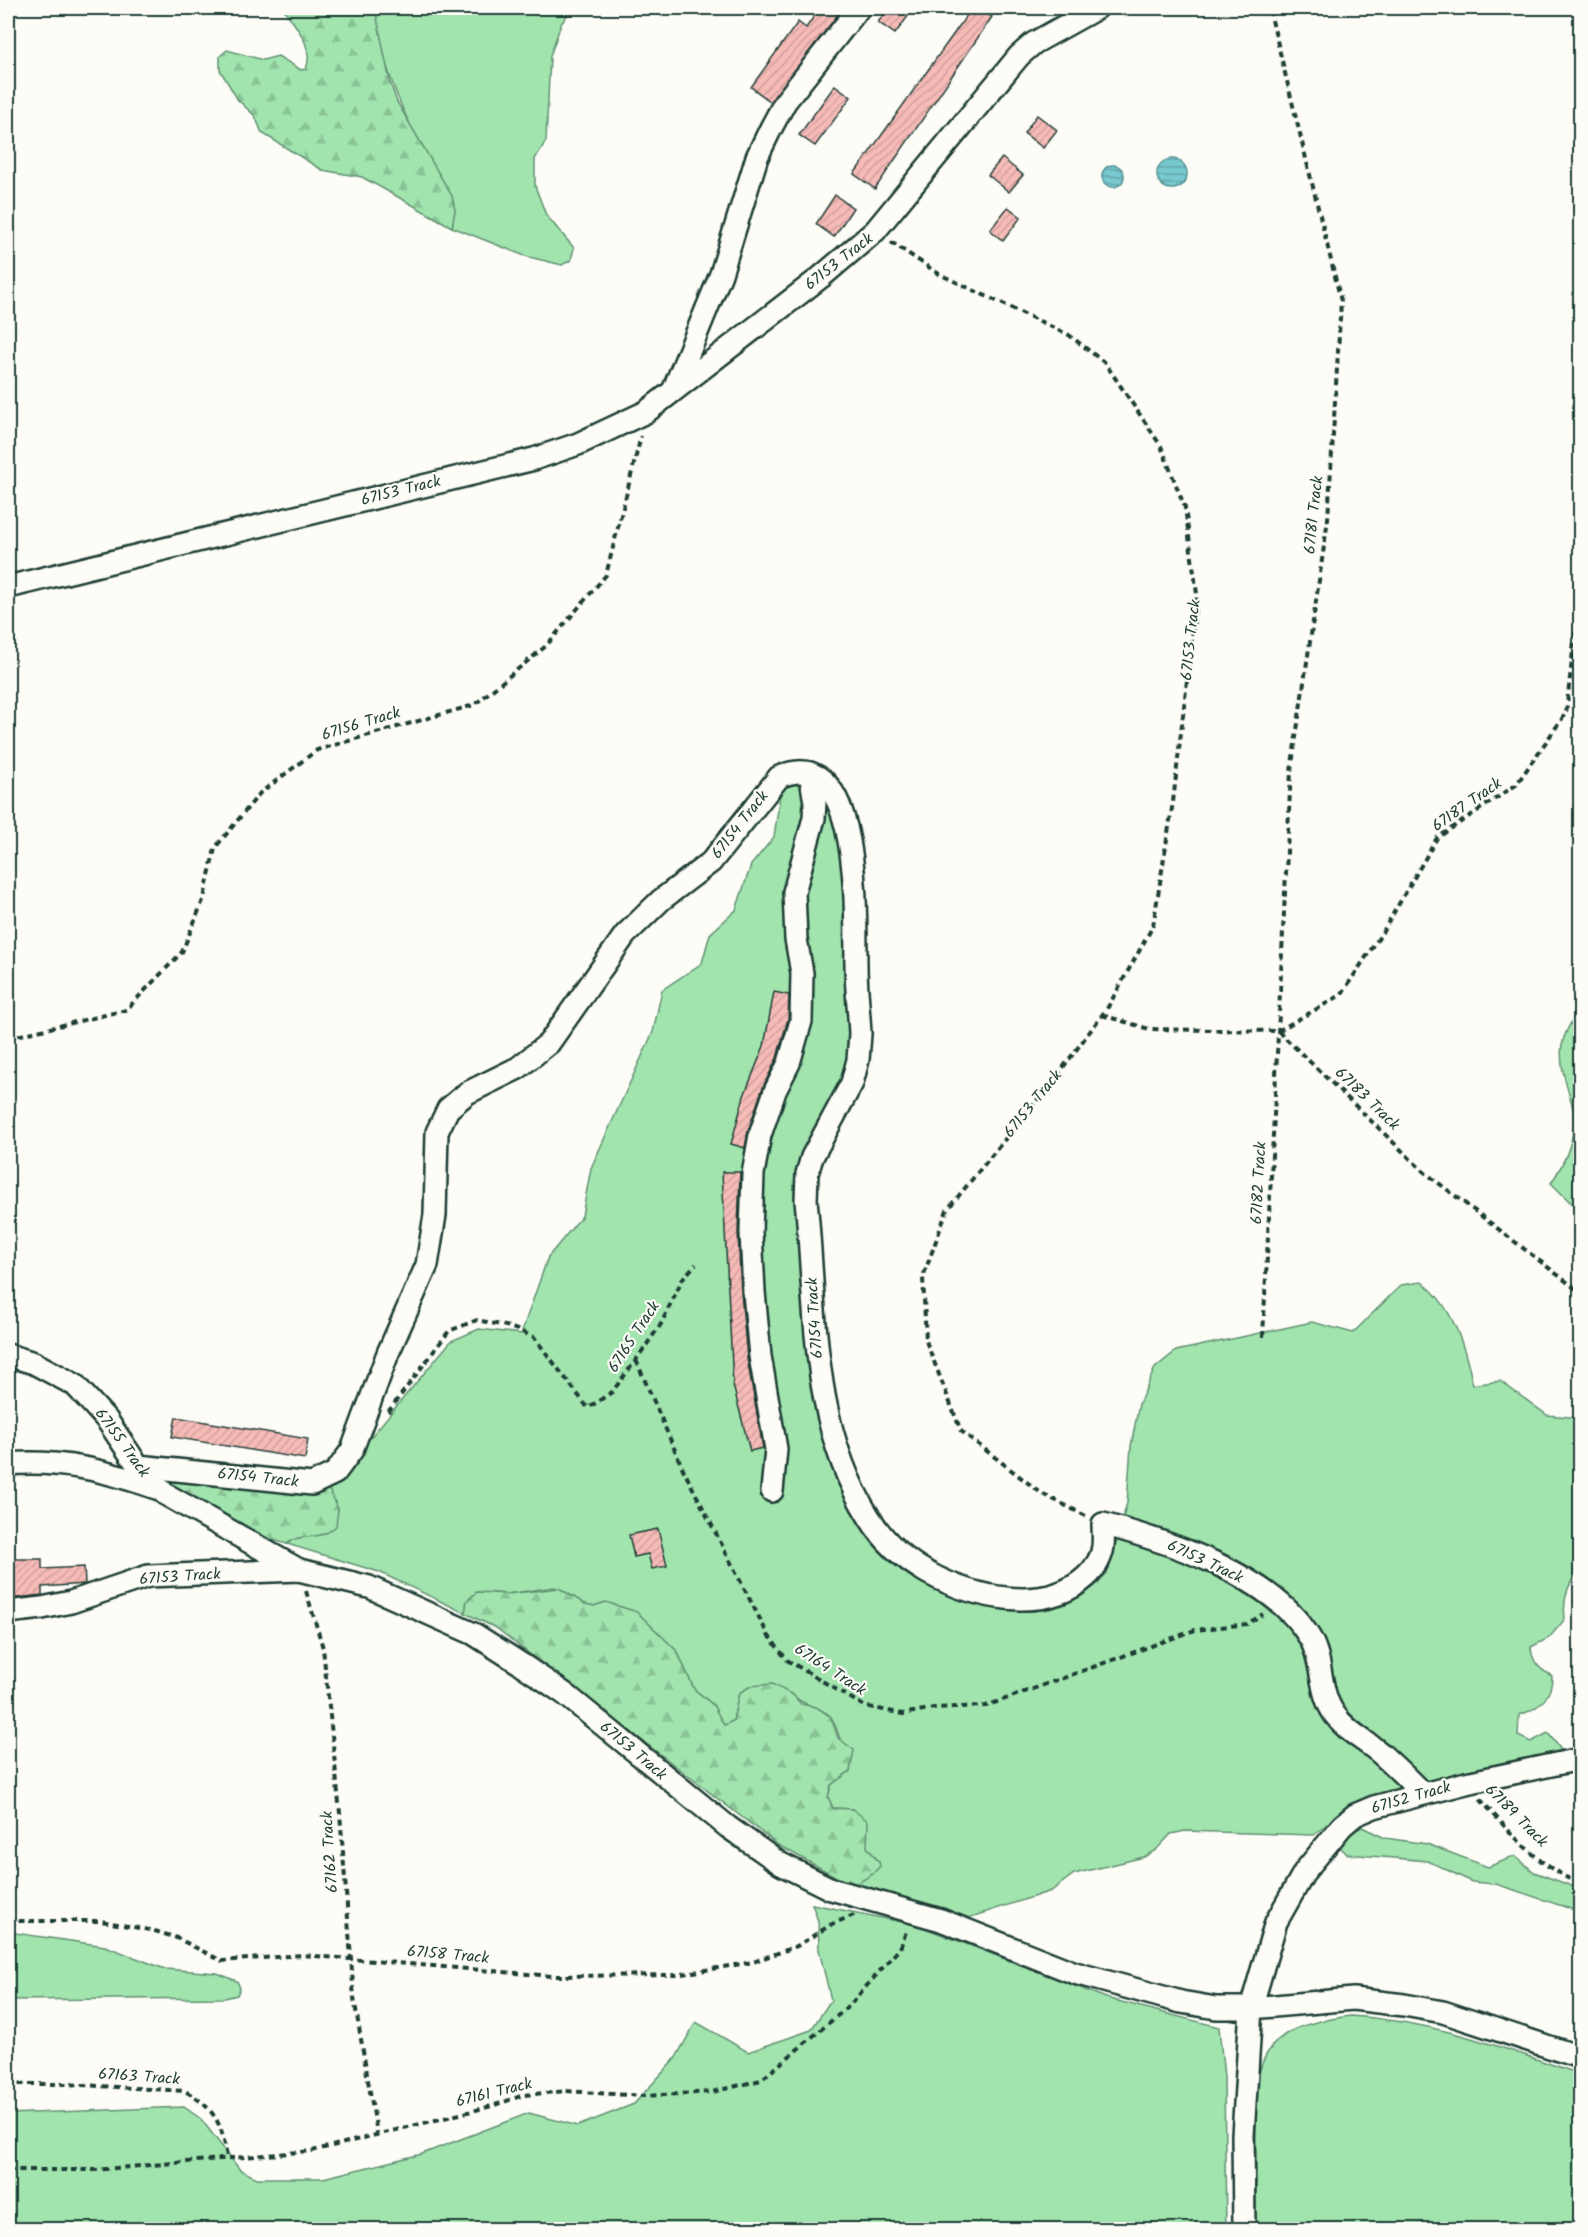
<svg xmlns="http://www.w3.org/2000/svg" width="1588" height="2237" viewBox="0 0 1588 2237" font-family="Kalam,sans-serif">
  <defs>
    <pattern id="forest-firs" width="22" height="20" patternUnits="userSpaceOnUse" patternTransform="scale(1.5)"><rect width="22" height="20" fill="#a1e4ae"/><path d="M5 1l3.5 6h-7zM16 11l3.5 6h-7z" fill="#8ac496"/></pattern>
    <pattern id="water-rules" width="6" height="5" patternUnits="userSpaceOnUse" patternTransform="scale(1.5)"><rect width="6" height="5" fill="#78c9cf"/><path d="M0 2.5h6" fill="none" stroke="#62a4a9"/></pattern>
    <pattern id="building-hatch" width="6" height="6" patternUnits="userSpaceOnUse" patternTransform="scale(1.5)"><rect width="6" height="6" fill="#f6bab7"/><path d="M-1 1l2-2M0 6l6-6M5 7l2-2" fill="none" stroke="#d2a19e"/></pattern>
  </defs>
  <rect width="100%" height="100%" fill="#fdfcf7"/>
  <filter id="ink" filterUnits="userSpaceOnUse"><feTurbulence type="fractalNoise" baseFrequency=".0167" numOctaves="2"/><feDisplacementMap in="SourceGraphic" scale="12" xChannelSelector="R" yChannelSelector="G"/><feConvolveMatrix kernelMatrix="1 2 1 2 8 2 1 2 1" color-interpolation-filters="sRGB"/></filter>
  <g filter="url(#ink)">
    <g fill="#a1e4ae" stroke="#609071" stroke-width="1.5">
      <path d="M375,8H572L561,24L550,56L546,141L535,159V186L546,215L574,248L571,260L562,265L525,256L452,227L455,210C420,145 382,83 375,8Z"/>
      <path d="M799,779L819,787L844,842L853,1055L799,1196L823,1423L860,1515L970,1601L1008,1609L1037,1610L1060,1604L1080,1596L1099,1583L1109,1568L1127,1503L1131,1446L1139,1404L1155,1368L1176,1351L1312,1322L1353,1333L1401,1285L1422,1282C1453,1306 1465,1347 1473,1385L1500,1381L1547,1415L1580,1418V1573C1566,1582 1563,1603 1565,1619L1549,1638L1531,1647C1532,1662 1539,1669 1552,1676C1552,1698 1539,1709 1519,1715L1518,1736L1531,1742L1548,1733L1565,1755L1372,1795L1341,1812L1314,1835L1185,1831L1171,1834L1156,1850L1144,1857L1074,1874L1051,1891L962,1920L853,1886L879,1862L867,1847L852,1809L833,1808L828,1797L831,1785L850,1771C846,1759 837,1724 830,1716C819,1705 803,1707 793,1695L739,1693L733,1721L724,1726L713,1705L694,1689L677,1651L606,1602L594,1606L585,1604L554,1587L507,1594L477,1592L467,1601L465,1613L379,1572L287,1544L293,1538L306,1537L338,1509L328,1488L451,1341L479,1329L521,1334L548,1257L582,1216L591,1168L653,1032L662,990L702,963L710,934L736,910L751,865L774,837L781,788Z"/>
      <path d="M1580,1009V1212L1551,1183C1564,1164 1576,1138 1574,1114C1573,1105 1569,1095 1567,1087C1557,1053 1559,1037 1580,1009Z"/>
      <path d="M1362,1827L1385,1838L1427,1844L1488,1867L1515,1856L1534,1872L1580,1889V1912L1496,1884L1472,1882L1428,1861L1347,1854L1340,1847L1348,1834Z"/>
      <path d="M812,1904L917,1925L1106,1998L1219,2027L1224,2077L1226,2229H8V2114L184,2107L201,2119L240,2170L257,2178H323L422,2154L529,2113L578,2126L634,2104L675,2059L696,2022L748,2052L811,2030L831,2000L819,1950L818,1921Z"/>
      <path d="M8,1932L105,1946L165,1969L217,1973L237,1981L240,1988L237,1995L225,1998L8,2000Z"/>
      <path d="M1351,2016C1434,2021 1503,2048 1580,2074V2229L1256,2230V2095C1259,2032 1299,2023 1351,2016Z"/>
    </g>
    <g fill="url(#forest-firs)" stroke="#609071" stroke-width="1.5">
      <path d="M283,8H375L390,82L397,102L452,196L455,210L452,227L362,177L322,170L262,133L255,116L238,100L220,70V56L227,50L263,60L278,56L301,70L306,69C315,46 295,26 283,8Z"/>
      <path d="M189,1476L328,1488L338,1509L336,1526C318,1543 301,1531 287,1544L251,1534L169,1484Z"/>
      <path d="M559,1588L585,1604L594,1606L606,1602L637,1612L677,1651L694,1689L713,1705L724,1725L733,1721L739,1693L751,1686L772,1684L793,1695L801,1704L816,1707L831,1717L838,1738L854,1750L850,1771L831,1785L828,1797L833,1808L852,1809L868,1821L867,1847L879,1862L880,1866L873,1874L853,1886L778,1845L496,1628L465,1613L467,1601L477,1592L507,1594Z"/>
    </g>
    <g fill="url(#water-rules)" stroke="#549191" stroke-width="1.5">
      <circle cx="1172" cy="174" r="15"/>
      <circle cx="1113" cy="176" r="11"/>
    </g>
    <g fill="url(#building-hatch)" stroke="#1f3d34" stroke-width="1.5">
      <path d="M820,8H843L771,102L751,87L798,22L806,28Z"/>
      <path d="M889,8H914L895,34L878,22Z"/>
      <path d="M972,8H978L992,17L875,189L854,174Z"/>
      <path d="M835,85L851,97L815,146L799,135Z"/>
      <path d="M1037,115L1057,130L1043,148L1024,133Z"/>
      <path d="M1002,158L1023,175L1009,192L988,175Z"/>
      <path d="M835,195L853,208L834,237L816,224Z"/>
      <path d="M1008,207L1021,217L1003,241L990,230Z"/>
      <path d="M774,992L789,995L788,1019L777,1058L763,1087L748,1131L745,1148L731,1144L744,1096L764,1046Z"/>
      <path d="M722,1172H740L738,1232L741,1293L747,1358L763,1448L750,1451L733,1385Z"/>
      <path d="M176,1417L308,1439L305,1459L172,1437Z"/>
      <path d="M658,1529L667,1566L652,1569L648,1554L634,1557L629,1535Z"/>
      <path d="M8,1559H42V1569L84,1567L85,1584L42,1587V1595L8,1599Z"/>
    </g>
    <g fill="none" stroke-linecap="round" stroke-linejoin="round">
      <g stroke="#1f3d34" stroke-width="26">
        <g id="minor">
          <path d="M675,386L721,274L757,157L771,128L785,102L859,8"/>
          <path d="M8,587L534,459L578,444L646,412L821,277L875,231L1019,56L1034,43L1097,8"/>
          <path d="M8,1355L34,1363L75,1385L107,1420L138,1466L165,1494L299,1570"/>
          <path d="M8,1464C60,1459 106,1471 156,1488"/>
          <path d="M138,1466L312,1484L335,1473L352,1450L388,1353L427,1265L435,1215L437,1132L448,1109L467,1093L518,1068L549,1043L625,935L661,900L711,862L779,777C864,739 855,922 856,965C856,988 859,1011 860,1034L858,1060L852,1083L812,1157L807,1174L806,1200C817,1307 809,1422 869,1517C883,1540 903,1559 928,1573C972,1597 1044,1615 1086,1577C1094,1570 1102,1558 1103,1546C1104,1539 1103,1531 1103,1524C1169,1542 1273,1575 1310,1638C1324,1662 1318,1692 1335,1715C1347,1732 1365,1740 1380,1753C1395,1766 1409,1780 1423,1794"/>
          <path d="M772,1491L776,1449L760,1356L754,1292L751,1232L753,1174L760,1135L775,1091L789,1063L801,1021L802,973L796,939L794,892L814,818L815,802L810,773"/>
          <path d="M8,1612L42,1608L71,1602L148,1576L299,1570L369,1587L474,1634L521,1664L565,1694L728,1827L781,1864L831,1889L941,1920L1075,1973L1181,2002L1216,2008H1251L1353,1999L1404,2005L1443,2012L1580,2057"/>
          <path d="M1244,2230L1243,2135L1251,2008L1276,1922L1305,1871L1342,1826L1355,1815L1374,1807L1466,1783L1580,1759"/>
        </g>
      </g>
      <g stroke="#1f3d34" stroke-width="4" stroke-dasharray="6 4.5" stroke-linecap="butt">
        <path d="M891,242L939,274L1069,335L1105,363L1161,446L1185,508L1197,594L1173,802L1153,926L1108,1007L1056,1077L947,1210L923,1277L926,1341L961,1431L1041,1493L1086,1516"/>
        <path d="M1102,1015L1149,1029L1278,1031L1423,1171L1580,1292"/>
        <path d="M1278,1031L1341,995L1382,933L1437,838L1516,785L1566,713L1580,589"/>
        <path d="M8,1038L126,1010L182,952L204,898L215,848L260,793L317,750L474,705L546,646L606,575L641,436"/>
        <path d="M1263,1337L1291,771L1328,519L1341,301L1269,8"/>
        <path d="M636,1360L683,1469L768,1635L787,1660L864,1706L903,1714L934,1708L986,1706L1195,1630L1247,1624L1263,1614"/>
        <path d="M388,1412L449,1331L477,1320L510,1327L534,1337L588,1408L612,1392L636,1360L661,1324L683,1278L696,1264"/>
        <path d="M306,1591L323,1648L340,1813L354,1998L377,2133"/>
        <path d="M1480,1799C1509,1831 1540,1869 1580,1883"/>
        <path d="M8,1921H101L155,1931L177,1938L222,1961L302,1955L552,1976L676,1975L753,1962L797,1946L832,1924L854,1915"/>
        <path d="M8,2084H65L185,2091C215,2108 223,2125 227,2159"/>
        <path d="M8,2170H94L312,2151L492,2106L524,2095L566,2091L644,2096L712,2092L761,2080L849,2006L900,1948L907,1929"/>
      </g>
      <use href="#minor" stroke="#fdfcf7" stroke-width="21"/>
    </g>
  </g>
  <g text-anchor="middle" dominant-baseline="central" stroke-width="4.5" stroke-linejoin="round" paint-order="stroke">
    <g font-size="16" fill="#1f3d34" stroke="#fdfcf7">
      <text transform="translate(839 262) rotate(-38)">67153 Track</text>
      <text transform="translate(401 491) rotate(-14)">67153 Track</text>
      <text transform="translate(1314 515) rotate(-84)">67181 Track</text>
      <text transform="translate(1191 640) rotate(-84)">67153 Track</text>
      <text transform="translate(361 724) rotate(-17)">67156 Track</text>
      <text transform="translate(1467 805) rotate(-35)">67187 Track</text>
      <text transform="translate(740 825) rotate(-52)">67154 Track</text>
      <text transform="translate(1367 1099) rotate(44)">67183 Track</text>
      <text transform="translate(1033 1104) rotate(-51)">67153 Track</text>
      <text transform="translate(1259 1183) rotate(-87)">67182 Track</text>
      <text transform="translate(815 1318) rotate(-94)">67154 Track</text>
      <text transform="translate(634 1337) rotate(-57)">67165 Track</text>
      <text transform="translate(122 1443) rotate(54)">67155 Track</text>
      <text transform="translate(258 1478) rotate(6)">67154 Track</text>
      <text transform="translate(1205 1562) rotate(25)">67153 Track</text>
      <text transform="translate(180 1577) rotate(-4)">67153 Track</text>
      <text transform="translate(830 1670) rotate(33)">67164 Track</text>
      <text transform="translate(633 1751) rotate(40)">67153 Track</text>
      <text transform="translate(1411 1798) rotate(-16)">67152 Track</text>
      <text transform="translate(1516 1816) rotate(45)">67189 Track</text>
      <text transform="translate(330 1852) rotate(-94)">67162 Track</text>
      <text transform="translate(448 1955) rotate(5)">67158 Track</text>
      <text transform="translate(139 2077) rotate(4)">67163 Track</text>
      <text transform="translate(494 2093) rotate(-14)">67161 Track</text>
    </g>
  </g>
  <rect width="1588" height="2237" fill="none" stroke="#fdfcf7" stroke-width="30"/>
  <rect x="15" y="15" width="1558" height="2207" fill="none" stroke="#1f3d34" stroke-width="2" filter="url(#ink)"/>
</svg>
